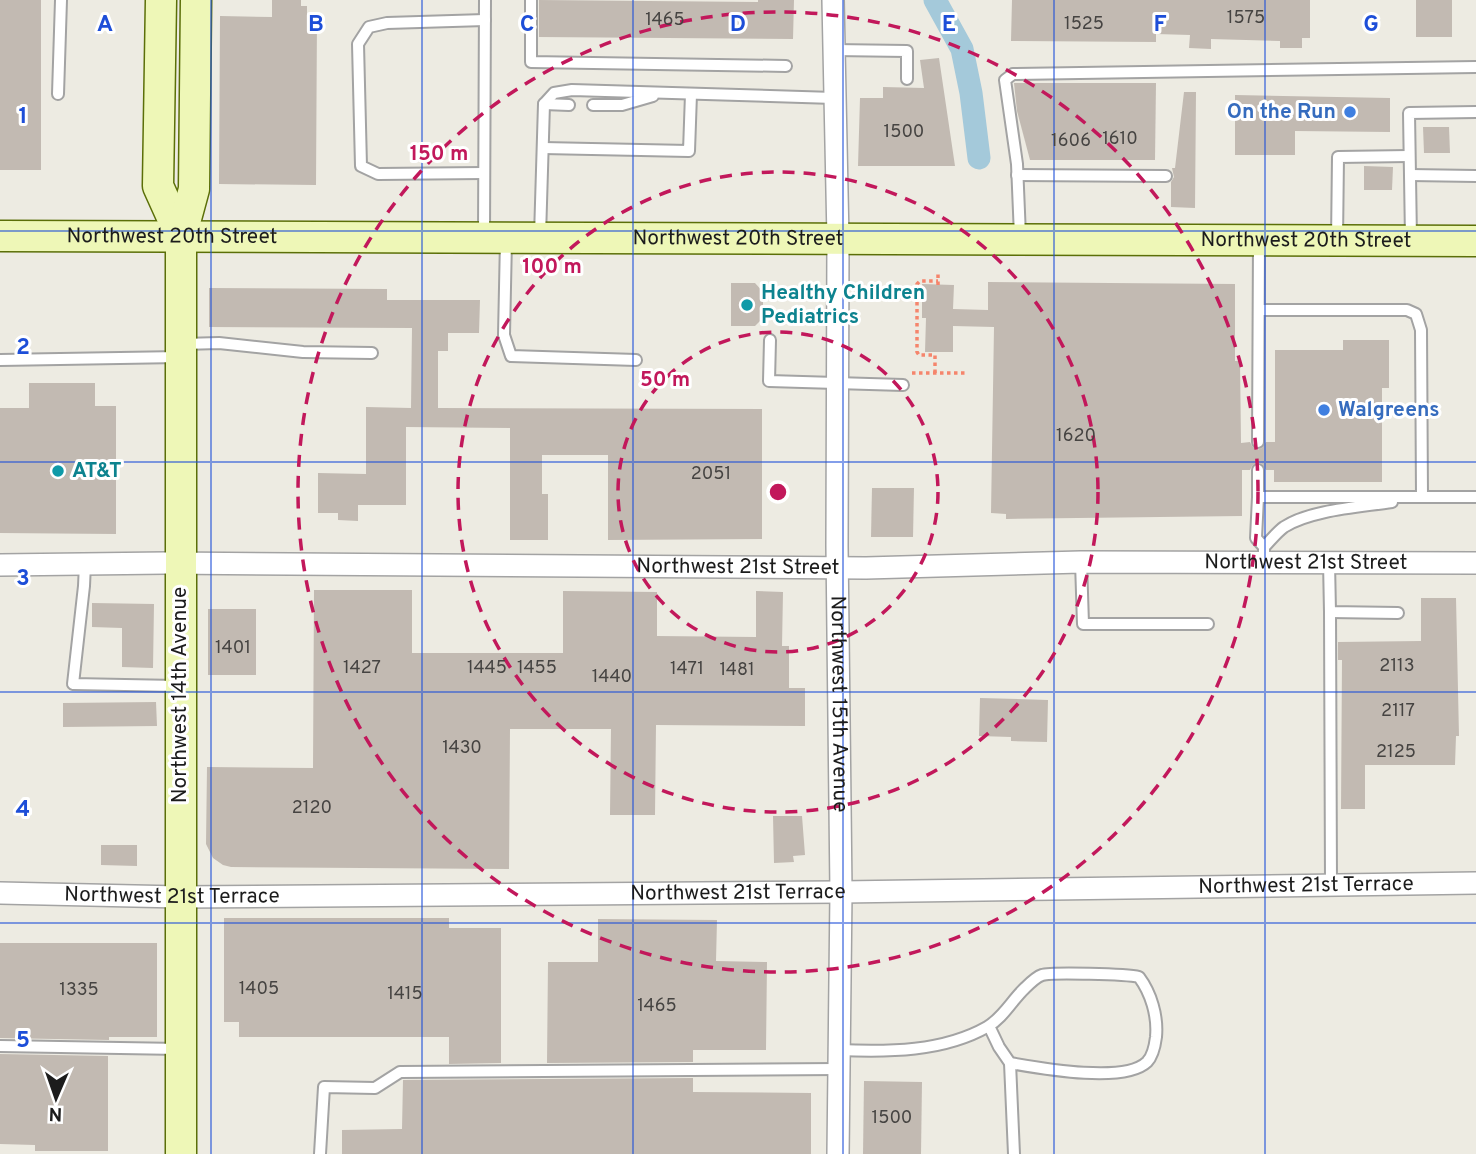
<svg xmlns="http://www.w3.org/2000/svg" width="1476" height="1154" viewBox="0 0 1476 1154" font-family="Overpass,sans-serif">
  <rect width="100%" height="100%" fill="#edebe2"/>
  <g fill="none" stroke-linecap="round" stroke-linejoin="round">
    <path stroke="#a4c9da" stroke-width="23" d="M935,0L962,49L971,93L979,158"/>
  </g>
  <g fill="#c2bab2">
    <rect x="0" y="0" width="41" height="170"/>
    <path d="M272,0H301V6H307V16H317L316,185L219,184L220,16L272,17Z"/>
    <path d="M539,0L758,2V0H794L793,39L539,37Z"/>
    <path d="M1012,0H1310V38H1302V48H1280V41L1211,39V49L1189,48L1190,35L1156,34V42L1011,41Z"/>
    <rect x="1416" y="0" width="36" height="37"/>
    <path d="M939,58L955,166H858L860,98H883V87L924,88L920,60Z"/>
    <path d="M1014,83H1156L1155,160H1030L1017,111Z"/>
    <path d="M1184,92H1196L1195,208L1171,207V182L1174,177L1172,168H1175Z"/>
    <path d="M1235,95L1390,98V132L1295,131V155H1235Z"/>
    <path d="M1423,127H1449L1450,153H1424Z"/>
    <path d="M1364,166L1393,167L1392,190H1364Z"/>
    <path d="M988,282L1235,284V361H1240L1241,443L1250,442L1252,446L1257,450L1262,448L1266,442H1275V350H1343V340H1389V388H1382V482H1274V470H1266L1262,464L1257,462L1252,466L1250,470H1242V516L1006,519V514L991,513L994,327L953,326V352H925L926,318H922V284L954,285L953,309L988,310Z"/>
    <path d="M731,283H755L763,292V318L755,326H731Z"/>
    <path d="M209,288L387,289V300H480L479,333H448V351H438V408L762,409V539L608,540V455H542V494H548V540H510V428L406,427V505H358V521L338,520V513H318V473L366,474V407L411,408L412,328L209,327Z"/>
    <path d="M29,383H95V406H116V534L0,533V408H29Z"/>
    <path d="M872,488H914L913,537H871Z"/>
    <path d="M314,590H412V653H563V591L657,592V636L756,637V591L783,592L782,646H789V688H805V726L656,725L655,815H610L611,729H510L509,869L231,867L223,865L213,858L206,844L207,767L313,768Z"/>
    <path d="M1421,598H1456L1459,736H1456L1455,765H1365V809H1341L1342,660H1338V642L1421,641Z"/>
    <path d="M92,603L154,604L153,668L122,667V628L92,627Z"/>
    <rect x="208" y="609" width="48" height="66"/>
    <path d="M980,698L1048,700L1047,742L1011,741V737L979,736Z"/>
    <path d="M156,702L157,726L63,727V703Z"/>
    <path d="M773,816H802L805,855L793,856L794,862L774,863Z"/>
    <path d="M101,845H137V866L101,865Z"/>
    <path d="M224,918H449V928H501V1063L449,1064V1037H239V1022H224Z"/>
    <path d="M598,919L717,920L716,961L767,962L766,1050H693V1062L547,1063L548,962H598Z"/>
    <path d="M0,943H157V1037H109V1040L0,1038Z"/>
    <path d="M0,1054L108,1056V1151H35V1145L0,1144Z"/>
    <path d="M693,1078V1092L811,1093V1154H342V1130L402,1129L403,1080Z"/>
    <path d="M864,1081L922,1082L921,1154H863Z"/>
  </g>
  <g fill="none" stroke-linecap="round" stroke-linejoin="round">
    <g stroke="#a3a3a3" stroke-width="14">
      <g id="lane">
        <path d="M531,0V62L786,66"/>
        <path d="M834,50L907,51V79"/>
        <path d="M58,94L61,0"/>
        <path d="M544,104L569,105"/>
        <path d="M593,105H622L653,96"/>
        <path d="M543,148L689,151L691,94"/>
        <path d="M484,173L378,174L361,166L358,44L369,27L387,23L485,20"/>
        <path d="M1017,175L1166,176"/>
        <path d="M1410,175L1476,176"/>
        <path d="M484,235L485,0"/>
        <path d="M540,236L544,104L554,93L572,90L834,98"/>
        <path d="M1020,236L1017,164L1005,80L1013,74L1476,67"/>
        <path d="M1411,239L1409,113L1476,112"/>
        <path d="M506,240L504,335L511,356L636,360"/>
        <path d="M1337,240L1338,157L1409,156"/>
        <path d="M1259,310H1407L1416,314L1421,330L1422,497"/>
        <path d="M770,340L769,381L903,385"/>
        <path d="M183,344L219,343L303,352L372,353"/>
        <path d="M0,360L180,357"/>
        <path d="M1258,442L1259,242"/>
        <path d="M1258,497V470"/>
        <path d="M1264,547C1270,541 1277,532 1284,527C1310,510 1360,507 1392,502"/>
        <path d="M1081,562L1083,624H1208"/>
        <path d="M1264,562V547L1256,538L1258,497H1476"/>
        <path d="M1329,562L1330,612L1398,613"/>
        <path d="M85,564L84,586L73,684L177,686"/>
        <path d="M1330,612L1331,885"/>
        <path d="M0,1046L180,1049"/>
        <path d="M839,1050C888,1052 943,1052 987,1027C1003,1018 1012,1000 1025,988C1029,984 1036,977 1042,975C1051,972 1127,974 1139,977C1151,993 1158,1016 1156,1037C1155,1045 1153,1056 1147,1062C1124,1084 1039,1068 1010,1063L999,1047L989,1026"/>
        <path d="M1010,1063L1014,1154"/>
        <path d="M320,1154L324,1087L375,1088L400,1072L839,1069"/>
      </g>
    </g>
    <g stroke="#a3a3a3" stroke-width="24">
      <g id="street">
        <path id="s1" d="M833,0L838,239L837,546L841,892L838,1154"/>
        <path id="s2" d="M0,565L166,563L866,568L1081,562L1476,563"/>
        <path id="s3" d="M0,893L179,897L841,892L1476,883"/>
      </g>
    </g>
    <g stroke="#5b6f08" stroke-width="33">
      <g id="secondary">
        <path d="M161,0L158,186L181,237"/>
        <path id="s4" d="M0,236L1476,241"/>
        <path d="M181,1154V237L194,189L196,0"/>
      </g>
    </g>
    <g stroke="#f5856c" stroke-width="3.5" stroke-dasharray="3.5 3.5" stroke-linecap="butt">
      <path d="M938,285V271"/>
      <path d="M912,373H966"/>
      <path d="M935,373V355H919L917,352V284L920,281H938"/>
    </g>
    <use href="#lane" stroke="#fff" stroke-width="10"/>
    <use href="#street" stroke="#fff" stroke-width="21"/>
    <use href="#secondary" stroke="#eef7b7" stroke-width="30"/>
  </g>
  <path fill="none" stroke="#1d4ed8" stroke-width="2" stroke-opacity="0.55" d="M211,0V1154M422,0V1154M633,0V1154M843,0V1154M1054,0V1154M1265,0V1154M0,231H1476M0,462H1476M0,692H1476M0,923H1476"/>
  <g fill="none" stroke="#c2185b" stroke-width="3.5" stroke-dasharray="12 9">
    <circle cx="778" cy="492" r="160"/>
    <circle cx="778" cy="492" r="320"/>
    <circle cx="778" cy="492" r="480"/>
  </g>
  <g fill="#3f7fe0" stroke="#fff" stroke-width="2.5">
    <circle cx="1350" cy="112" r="7"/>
    <circle cx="1324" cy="410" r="7"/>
  </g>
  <g fill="#0f9aa8" stroke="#fff" stroke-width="2.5">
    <circle cx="747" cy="305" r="7"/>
    <circle cx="58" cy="471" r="7"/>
  </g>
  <g text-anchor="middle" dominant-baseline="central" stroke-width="6" stroke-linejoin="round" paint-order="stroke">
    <g font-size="18" fill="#464442">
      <text x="1246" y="18">1575</text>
      <text x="665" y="20">1465</text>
      <text x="1084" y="24">1525</text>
      <text x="904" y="132">1500</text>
      <text x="1120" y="139">1610</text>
      <text x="1071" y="141">1606</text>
      <text x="1076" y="436">1620</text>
      <text x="711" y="474">2051</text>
      <text x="233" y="648">1401</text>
      <text x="1397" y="666">2113</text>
      <text x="362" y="668">1427</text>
      <text x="487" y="668">1445</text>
      <text x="537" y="668">1455</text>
      <text x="687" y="669">1471</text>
      <text x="737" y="670">1481</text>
      <text x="612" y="677">1440</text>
      <text x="1398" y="711">2117</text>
      <text x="462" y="748">1430</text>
      <text x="1396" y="752">2125</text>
      <text x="312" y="808">2120</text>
      <text x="259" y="989">1405</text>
      <text x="79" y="990">1335</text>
      <text x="405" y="994">1415</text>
      <text x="657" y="1006">1465</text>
      <text x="892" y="1118">1500</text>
    </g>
    <g font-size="21" font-weight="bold" fill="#366cbe" stroke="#fff" text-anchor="end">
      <text x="1336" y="112">On the Run</text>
      <text x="1338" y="410" text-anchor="start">Walgreens</text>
    </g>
    <g font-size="21" fill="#1c1c1c" stroke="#fff">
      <text stroke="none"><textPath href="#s4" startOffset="172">Northwest 20th Street</textPath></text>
      <text stroke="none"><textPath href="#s4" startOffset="738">Northwest 20th Street</textPath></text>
      <text stroke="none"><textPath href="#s4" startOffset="1306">Northwest 20th Street</textPath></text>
      <text stroke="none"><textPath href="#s2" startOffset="1306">Northwest 21st Street</textPath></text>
      <text stroke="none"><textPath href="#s2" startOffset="738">Northwest 21st Street</textPath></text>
      <text transform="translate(180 695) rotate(-90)">Northwest 14th Avenue</text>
      <text stroke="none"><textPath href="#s1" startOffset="704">Northwest 15th Avenue</textPath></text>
      <text stroke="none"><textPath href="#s3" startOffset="1306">Northwest 21st Terrace</textPath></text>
      <text stroke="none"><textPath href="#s3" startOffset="738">Northwest 21st Terrace</textPath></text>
      <text stroke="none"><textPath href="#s3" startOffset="172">Northwest 21st Terrace</textPath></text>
    </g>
    <g font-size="21" font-weight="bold" fill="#0d838f" stroke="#fff" text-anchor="start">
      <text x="761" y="293">Healthy Children<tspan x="761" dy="24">Pediatrics</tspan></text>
      <text x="72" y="471">AT&amp;T</text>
    </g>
  </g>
  <g font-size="23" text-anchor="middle" font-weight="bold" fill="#1d4ed8" stroke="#fff" stroke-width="6" stroke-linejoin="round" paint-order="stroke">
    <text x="105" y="31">A</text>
    <text x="316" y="31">B</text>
    <text x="527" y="31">C</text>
    <text x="738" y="31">D</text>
    <text x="949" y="31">E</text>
    <text x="1160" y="31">F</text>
    <text x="1371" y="31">G</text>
    <text x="23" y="123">1</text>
    <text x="23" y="354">2</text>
    <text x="23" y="585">3</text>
    <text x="23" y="816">4</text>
    <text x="23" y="1047">5</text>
  </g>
  <circle cx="778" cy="492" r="10" fill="#c2185b" stroke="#fff" stroke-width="3.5"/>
  <g font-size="21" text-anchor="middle" font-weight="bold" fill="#c2185b" stroke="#fff" stroke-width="6" stroke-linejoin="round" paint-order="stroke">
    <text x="439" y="160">150 m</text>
    <text x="552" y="273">100 m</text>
    <text x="665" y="386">50 m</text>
  </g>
  <g transform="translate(56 1098) rotate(182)" stroke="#ffffff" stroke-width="5" paint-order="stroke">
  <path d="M0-5L12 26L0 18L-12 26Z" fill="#1c1c1c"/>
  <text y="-10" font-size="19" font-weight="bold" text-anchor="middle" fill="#1c1c1c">N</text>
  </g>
</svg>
